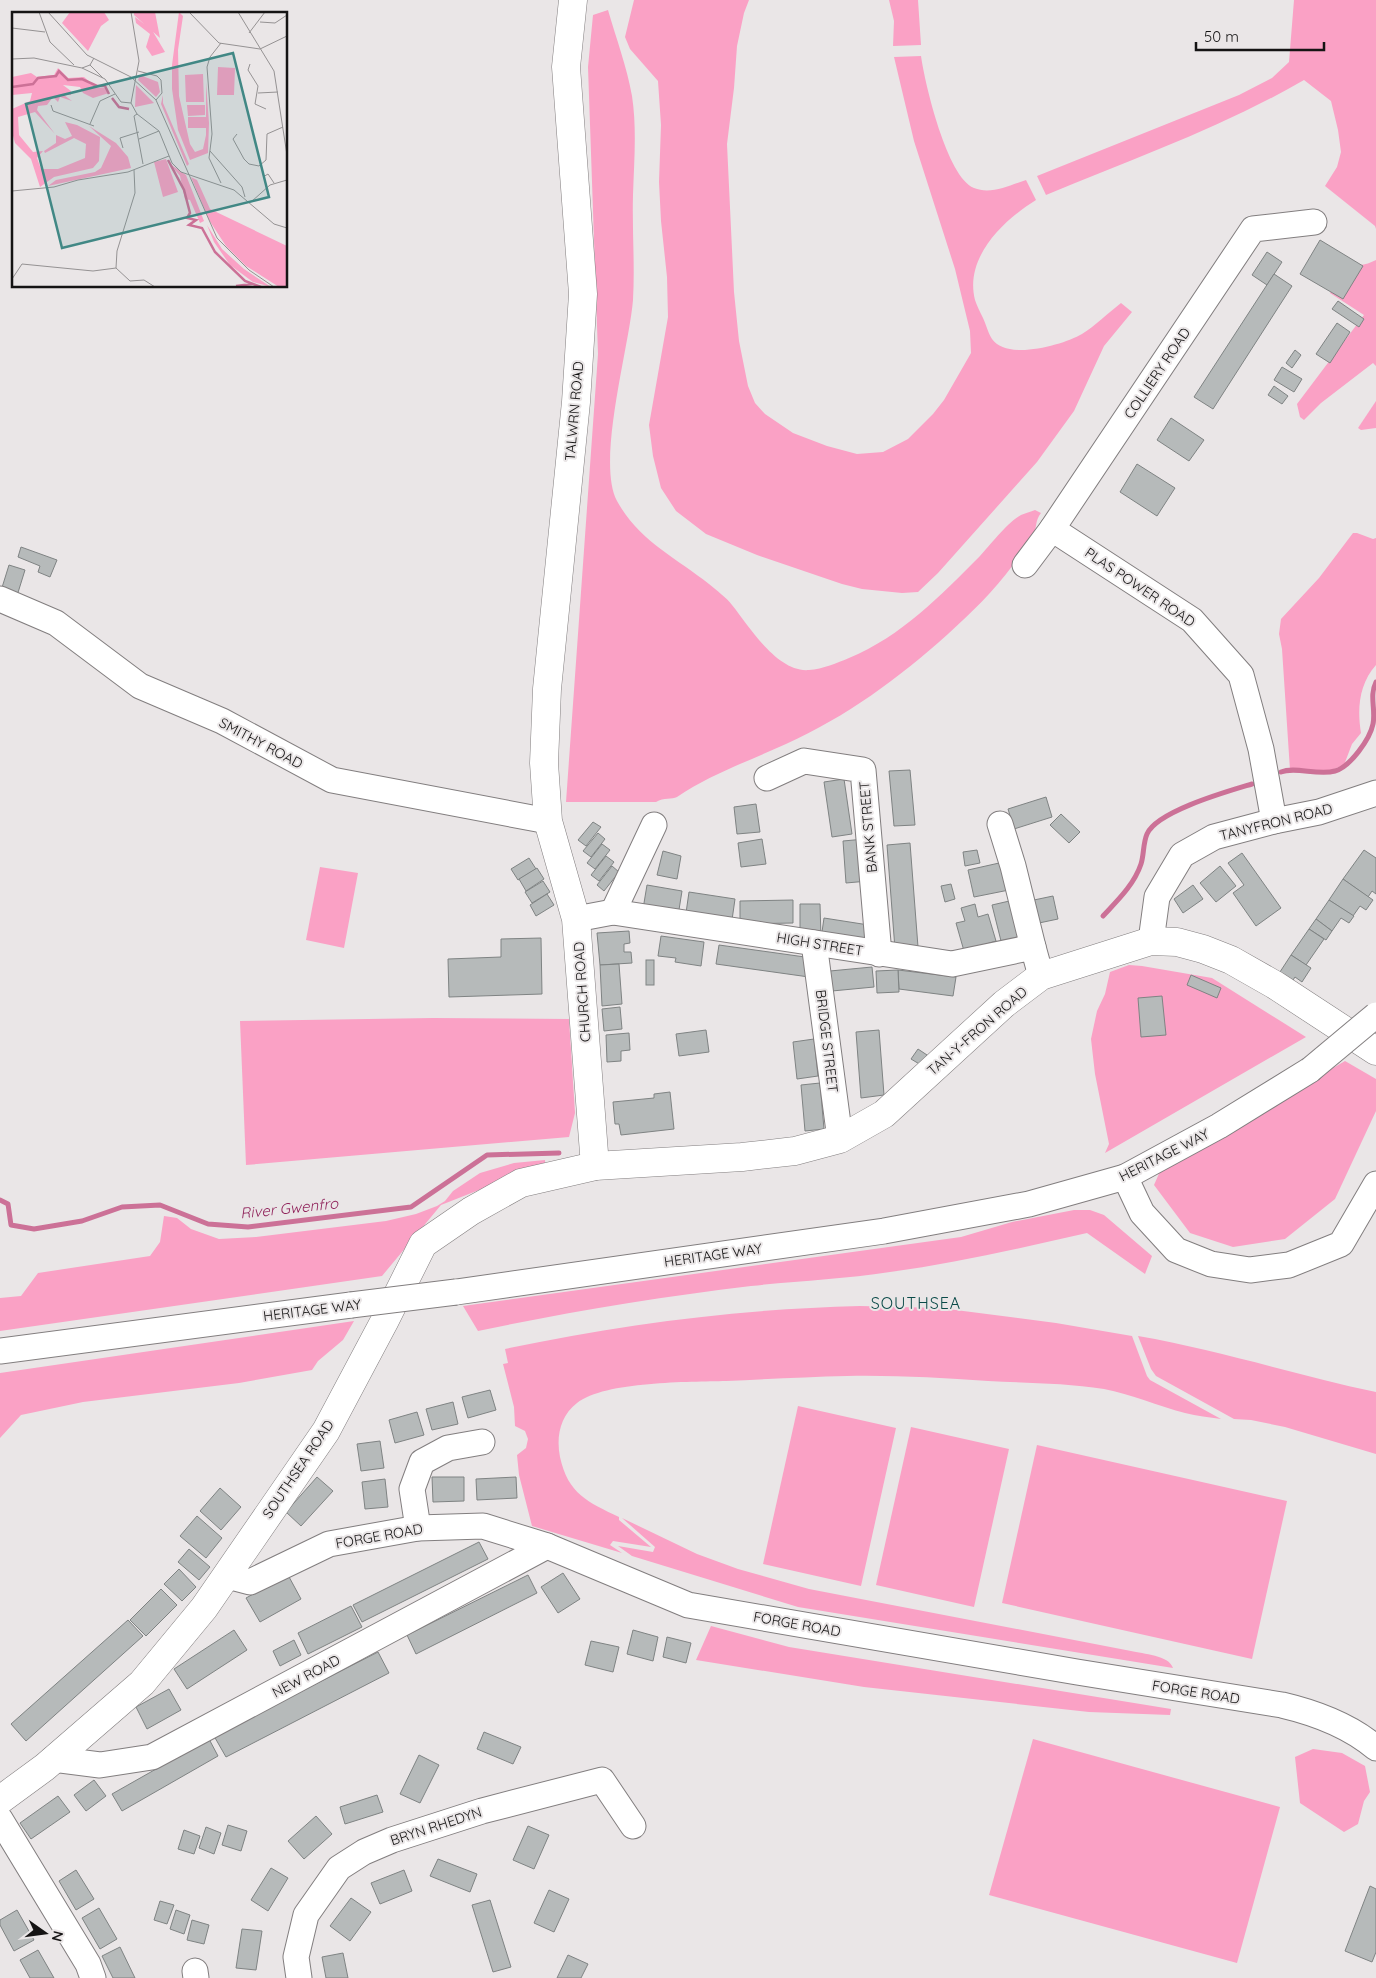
<svg xmlns="http://www.w3.org/2000/svg" width="1376" height="1978" viewBox="0 0 1376 1978" font-family="Quicksand,sans-serif">
  <rect width="100%" height="100%" fill="#eae6e7"/>
  <g fill="#faa1c5">
    <path d="M634,0H749L744,13L737,46L734,88L727,144L734,292L739,341L748,386L755,403L765,414L793,433L827,446L857,454L883,452L908,439L933,414L944,400L971,353L970,331L955,269L914,141L894,57L921,56C925,84 947,177 974,188C991,195 1010,185 1026,180L1036,200C1004,220 964,257 975,300C977,306 980,312 983,318C986,324 988,333 992,339C1007,361 1063,345 1082,334C1095,326 1108,313 1121,303L1132,312L1104,346L1074,411L1037,462L938,573L918,592L902,593L862,589L842,584L757,555L706,534L676,511L661,488L653,456L649,425L668,317L667,277L661,221L659,182L661,125L658,81L630,49L625,37Z"/>
    <path d="M889,0H918L921,45L893,46L894,21Z"/>
    <path d="M1294,0H1376V229L1375,226L1325,186L1337,167L1341,152L1338,130L1331,101L1304,80C1223,127 1133,159 1046,195L1037,176L1239,95L1272,78L1289,62Z"/>
    <path d="M608,10C616,38 627,67 632,96C637,129 634,162 633,195C632,230 635,265 633,300C629,348 596,462 617,501C639,541 675,557 709,584C717,591 726,597 732,605C749,626 777,673 809,670C823,669 837,663 849,658C902,636 940,596 980,556C990,545 1009,521 1021,515C1025,513 1031,512 1035,510L1041,513C1035,521 1037,526 1034,534C1029,544 1019,556 1013,565C994,591 971,613 948,634C899,678 846,717 786,744C749,761 711,774 677,797C672,800 664,797 656,802H566L598,354L588,67L593,15Z"/>
    <path d="M1376,260V366L1373,363L1321,403L1304,420L1300,417L1297,404L1364,315L1330,293L1350,262C1358,268 1368,264 1376,260Z"/>
    <path d="M1376,401V428L1361,430L1358,428Z"/>
    <path d="M1353,533H1357L1373,539L1376,538V665C1359,684 1357,709 1361,733L1352,744L1344,765L1329,771L1290,770L1282,649L1279,634L1281,619L1319,578Z"/>
    <path d="M320,867L358,873L344,948L306,940Z"/>
    <path d="M1129,965L1142,966L1212,978L1306,1037L1105,1153L1109,1144L1095,1074L1091,1039L1097,1011L1105,994L1110,972Z"/>
    <path d="M433,1018L569,1019L575,1113L569,1137L246,1165L240,1021Z"/>
    <path d="M1345,1061L1376,1079V1111L1335,1199L1285,1239L1233,1247L1190,1233L1154,1185L1161,1169Z"/>
    <path d="M545,1160V1164L441,1205L382,1276L0,1331V1298L21,1296L38,1273L150,1256L160,1242L164,1216L177,1218L191,1229L219,1239L256,1237L386,1221L416,1214L437,1206L445,1201L453,1191L480,1173L514,1163Z"/>
    <path d="M1074,1210H1090L1104,1215L1152,1256L1145,1274L1087,1233C1021,1248 956,1263 890,1272C844,1279 797,1281 751,1286C659,1297 568,1312 478,1331L463,1306L961,1237L1012,1222Z"/>
    <path d="M860,1306L940,1308L1056,1323L1132,1336L1147,1376L1150,1380L1221,1419C1209,1417 1197,1416 1185,1413C1158,1406 1131,1394 1104,1389C1066,1383 1026,1383 988,1381C941,1378 894,1375 847,1376C807,1377 766,1379 726,1381C690,1382 605,1381 577,1403C560,1416 556,1437 560,1457C568,1494 588,1502 619,1517V1520L651,1547L613,1541L610,1545L622,1553L532,1526L519,1475L517,1455L526,1448L528,1439L525,1431L515,1426L514,1407L503,1364L508,1363L505,1349C622,1324 740,1309 860,1306Z"/>
    <path d="M354,1321L343,1340L318,1361L312,1370L239,1383L83,1402L21,1415L0,1438V1373Z"/>
    <path d="M1138,1336C1219,1350 1296,1375 1376,1392V1454L1285,1427L1251,1420L1234,1419L1156,1376L1151,1369Z"/>
    <path d="M798,1406L896,1428L861,1586L763,1564Z"/>
    <path d="M911,1427L1009,1449L974,1607L876,1585Z"/>
    <path d="M1037,1445L1287,1501L1252,1659L1002,1603Z"/>
    <path d="M622,1518L697,1554L738,1569L809,1589L1131,1651C1143,1654 1169,1655 1173,1668L798,1607L632,1556L618,1546L653,1552L655,1547Z"/>
    <path d="M711,1626L789,1647L1171,1709L1170,1715L1089,1712L864,1687L696,1660Z"/>
    <path d="M1033,1739L1280,1807L1237,1963L989,1895Z"/>
    <path d="M1313,1749L1342,1753L1365,1766L1370,1792L1364,1801L1358,1824L1344,1832L1300,1803L1295,1757Z"/>
  </g>
  <g fill="none" stroke-linecap="round" stroke-linejoin="round">
    <g stroke="#cc7197" stroke-width="5">
      <path d="M1281,772C1295,766 1318,776 1335,771C1350,767 1370,739 1373,724C1376,710 1369,696 1376,682"/>
      <path d="M1103,916C1117,901 1134,885 1141,864C1144,855 1143,843 1147,834C1157,811 1229,791 1252,784"/>
      <path d="M0,1200L8,1204L11,1225L34,1229L82,1221L122,1207L160,1205L208,1224L248,1227L411,1207L487,1155L559,1153"/>
    </g>
  </g>
  <g fill="#b6baba" stroke="#7f8383">
    <path d="M1320,240L1363,266L1343,299L1300,274Z"/>
    <path d="M1267,252L1282,262L1267,285L1252,275Z"/>
    <path d="M1274,274L1292,286L1213,409L1194,397Z"/>
    <path d="M1338,301L1364,319L1359,327L1332,309Z"/>
    <path d="M1337,323L1350,332L1330,363L1316,354Z"/>
    <path d="M1295,350L1301,355L1292,368L1286,363Z"/>
    <path d="M1282,367L1302,379L1294,392L1274,380Z"/>
    <path d="M1274,386L1288,396L1282,404L1268,395Z"/>
    <path d="M1171,418L1204,440L1189,461L1157,440Z"/>
    <path d="M1137,464L1175,488L1157,516L1120,492Z"/>
    <path d="M21,547L57,560L50,577L38,572L40,566L18,557Z"/>
    <path d="M9,565L25,570L16,599L0,594Z"/>
    <path d="M910,770L915,825L894,826L889,771Z"/>
    <path d="M844,779L852,834L832,837L824,782Z"/>
    <path d="M1046,797L1052,817L1014,829L1008,809Z"/>
    <path d="M756,804L760,832L737,834L734,807Z"/>
    <path d="M1061,814L1080,832L1069,843L1050,825Z"/>
    <path d="M593,822L601,827L586,846L578,840Z"/>
    <path d="M598,833L605,839L591,857L583,851Z"/>
    <path d="M762,839L766,864L741,867L738,843Z"/>
    <path d="M865,839L868,881L846,883L843,841Z"/>
    <path d="M910,843L918,947L895,949L887,845Z"/>
    <path d="M602,844L610,850L595,869L587,863Z"/>
    <path d="M977,850L980,863L965,866L963,852Z"/>
    <path d="M1364,850L1376,858V894L1372,891L1368,897L1343,879Z"/>
    <path d="M663,851L681,856L677,879L657,875Z"/>
    <path d="M1242,853L1281,908L1256,926L1233,893L1244,885L1228,863Z"/>
    <path d="M606,856L614,862L599,881L591,875Z"/>
    <path d="M529,858L536,869L518,880L511,869Z"/>
    <path d="M1008,861L1014,889L974,897L968,870Z"/>
    <path d="M612,866L619,872L604,891L597,885Z"/>
    <path d="M1220,866L1236,886L1216,902L1200,883Z"/>
    <path d="M537,868L544,879L526,891L519,879Z"/>
    <path d="M1343,879L1373,900L1366,910L1360,906L1353,916L1329,900Z"/>
    <path d="M543,881L550,892L532,903L525,892Z"/>
    <path d="M951,884L955,899L945,902L941,886Z"/>
    <path d="M647,885L682,891L678,916L643,909Z"/>
    <path d="M1193,885L1203,899L1183,913L1174,899Z"/>
    <path d="M689,892L735,899L732,920L686,913Z"/>
    <path d="M547,894L554,905L536,916L530,905Z"/>
    <path d="M1053,896L1058,919L1039,923L1034,900Z"/>
    <path d="M1018,899L1027,939L1002,945L992,905Z"/>
    <path d="M793,900V923L740,924V901Z"/>
    <path d="M1329,900L1354,916L1349,923L1341,918L1332,931L1316,919Z"/>
    <path d="M800,904H820L821,938L800,939Z"/>
    <path d="M975,904L978,917L988,914L996,941L964,951L956,923L965,921L961,908Z"/>
    <path d="M824,918L875,926L872,946L821,939Z"/>
    <path d="M1316,919L1332,931L1326,940L1309,929Z"/>
    <path d="M1309,929L1324,939L1306,965L1291,955Z"/>
    <path d="M629,931L630,943L624,944V952H631L632,963L600,965L597,933Z"/>
    <path d="M661,936L704,942L701,966L675,962L676,958L658,956Z"/>
    <path d="M541,938L542,994L449,997L448,959L501,957V939Z"/>
    <path d="M719,945L812,958L809,977L716,964Z"/>
    <path d="M1291,955L1311,968L1302,982L1295,977L1291,983L1278,975Z"/>
    <rect x="646" y="960" width="8" height="25"/>
    <path d="M619,964L622,1004L602,1006L600,965Z"/>
    <path d="M872,967L874,987L832,991L830,971Z"/>
    <path d="M898,970L956,977L953,996L899,989Z"/>
    <path d="M898,970L899,992L877,993L876,971Z"/>
    <path d="M1191,975L1221,988L1217,998L1187,985Z"/>
    <path d="M1162,996L1166,1035L1141,1037L1138,998Z"/>
    <path d="M620,1007L622,1029L604,1031L602,1009Z"/>
    <path d="M706,1030L709,1052L679,1056L676,1034Z"/>
    <path d="M879,1030L884,1095L861,1098L856,1032Z"/>
    <path d="M629,1033L630,1050L621,1051V1061L607,1062L606,1035Z"/>
    <path d="M814,1039L818,1076L797,1079L793,1042Z"/>
    <path d="M918,1049L927,1055L921,1065L911,1059Z"/>
    <path d="M820,1083L824,1129L805,1131L801,1085Z"/>
    <path d="M670,1092L674,1129L621,1135L619,1124H615L613,1102L654,1098V1094Z"/>
    <path d="M490,1390L496,1410L468,1418L462,1397Z"/>
    <path d="M453,1402L458,1424L432,1430L426,1409Z"/>
    <path d="M417,1412L424,1435L395,1443L389,1420Z"/>
    <path d="M380,1441L384,1468L361,1471L357,1444Z"/>
    <path d="M317,1477L333,1491L301,1526L286,1512Z"/>
    <path d="M432,1477H464V1501L433,1502Z"/>
    <path d="M516,1477L517,1498L477,1500L476,1479Z"/>
    <path d="M385,1479L388,1507L365,1509L362,1482Z"/>
    <path d="M220,1488L241,1507L221,1530L200,1511Z"/>
    <path d="M197,1516L222,1538L206,1558L180,1536Z"/>
    <path d="M479,1542L488,1559L362,1622L353,1605Z"/>
    <path d="M189,1549L210,1567L199,1580L178,1562Z"/>
    <path d="M179,1569L196,1587L182,1601L164,1584Z"/>
    <path d="M563,1573L580,1599L558,1613L541,1587Z"/>
    <path d="M288,1575L301,1599L260,1622L246,1598Z"/>
    <path d="M528,1575L537,1593L416,1654L407,1635Z"/>
    <path d="M161,1589L177,1605L146,1636L130,1620Z"/>
    <path d="M351,1606L362,1627L308,1654L298,1633Z"/>
    <path d="M128,1620L143,1636L26,1741L11,1724Z"/>
    <path d="M234,1630L247,1650L187,1689L174,1669Z"/>
    <path d="M633,1630L658,1637L653,1661L627,1654Z"/>
    <path d="M667,1637L691,1643L686,1663L663,1657Z"/>
    <path d="M294,1640L301,1655L280,1666L273,1651Z"/>
    <path d="M591,1641L619,1647L613,1672L585,1665Z"/>
    <path d="M378,1652L389,1673L226,1757L214,1736Z"/>
    <path d="M169,1689L181,1710L147,1729L136,1707Z"/>
    <path d="M484,1732L521,1747L513,1764L477,1749Z"/>
    <path d="M209,1739L218,1756L122,1811L112,1794Z"/>
    <path d="M419,1755L439,1765L420,1803L400,1794Z"/>
    <path d="M94,1780L106,1796L86,1811L74,1795Z"/>
    <path d="M377,1795L383,1812L345,1824L340,1807Z"/>
    <path d="M58,1796L70,1812L31,1839L20,1823Z"/>
    <path d="M316,1816L332,1834L304,1859L288,1841Z"/>
    <path d="M228,1825L247,1831L241,1851L222,1845Z"/>
    <path d="M528,1826L549,1835L534,1869L513,1860Z"/>
    <path d="M206,1827L221,1833L214,1854L199,1848Z"/>
    <path d="M184,1830L200,1836L194,1854L178,1849Z"/>
    <path d="M438,1859L477,1874L470,1892L430,1876Z"/>
    <path d="M271,1868L288,1878L268,1911L251,1900Z"/>
    <path d="M76,1870L94,1899L76,1910L59,1881Z"/>
    <path d="M404,1870L412,1891L380,1904L371,1883Z"/>
    <path d="M1370,1886L1376,1889V1952L1372,1962L1345,1951Z"/>
    <path d="M549,1890L569,1899L554,1932L534,1923Z"/>
    <path d="M351,1898L371,1912L350,1941L330,1926Z"/>
    <path d="M490,1900L511,1967L493,1972L472,1905Z"/>
    <path d="M160,1901L174,1905L167,1924L154,1920Z"/>
    <path d="M99,1908L117,1939L100,1949L82,1918Z"/>
    <path d="M17,1910L34,1940L14,1951L0,1925V1920Z"/>
    <path d="M176,1910L190,1915L184,1934L170,1929Z"/>
    <path d="M192,1920L209,1925L204,1944L187,1940Z"/>
    <path d="M242,1929L262,1931L256,1970L236,1968Z"/>
    <path d="M120,1947L135,1978H113L102,1956Z"/>
    <path d="M38,1950L54,1978H30L20,1960Z"/>
    <path d="M343,1953L348,1978H326L322,1957Z"/>
    <path d="M568,1955L588,1964L581,1978H557Z"/>
  </g>
  <g fill="none" stroke-linecap="round" stroke-linejoin="round">
    <g stroke="#827e7f" stroke-width="27">
      <g id="minor">
        <path d="M1052,529L1192,620L1241,675L1261,749L1274,821"/>
        <path d="M1025,565L1052,529L1253,229L1314,222"/>
        <path d="M0,599L56,623L140,686L222,721L332,780L548,821"/>
        <path d="M767,778L804,761L863,770L879,954"/>
        <path d="M1000,824L1013,866L1033,947"/>
        <path d="M613,912L654,825"/>
        <path d="M576,919L613,912L952,964L1033,947L1041,976"/>
        <path d="M1151,941L1157,897L1182,855L1214,837L1274,821L1319,812L1376,793"/>
        <path d="M814,943L840,1139"/>
        <path d="M1125,1177L1142,1213L1176,1250L1211,1264L1250,1270L1289,1265L1341,1244L1376,1184"/>
        <path d="M456,1292L884,1231L1029,1204L1125,1177L1219,1126L1310,1070"/>
        <path d="M0,1351L351,1305"/>
        <path d="M418,1528L412,1489L422,1462L448,1448L482,1442"/>
        <path d="M227,1576L250,1582L329,1544L418,1528L483,1526L547,1546L688,1605L1077,1672L1282,1705C1316,1713 1349,1725 1376,1748"/>
        <path d="M53,1759L100,1765L152,1757L547,1546"/>
        <path d="M0,1819L88,1964L93,1978"/>
        <path d="M195,1971L196,1978"/>
        <path d="M299,1978L296,1957L306,1915L339,1868L364,1852L392,1840L482,1811L602,1780L633,1826"/>
      </g>
    </g>
    <g stroke="#827e7f" stroke-width="29">
      <g id="major">
        <path d="M573,0L566,67L583,294L576,402L547,689L544,763L548,821L576,919L595,1166"/>
        <path d="M0,1800L45,1767L142,1683L204,1608L326,1431L384,1322L423,1244L471,1211L521,1183L595,1166L742,1157L795,1151L840,1139L884,1114L1004,1004L1041,976L1151,941L1177,942L1203,949L1231,960L1275,985L1376,1051"/>
      </g>
    </g>
    <use href="#minor" stroke="#fff" stroke-width="25"/>
    <use href="#major" stroke="#fff" stroke-width="28"/>
    <g stroke="#827e7f" stroke-width="27" stroke-linecap="butt">
      <g id="minor-bridge">
        <path d="M1310,1070L1376,1015"/>
        <path d="M351,1305L456,1292"/>
      </g>
    </g>
    <use href="#minor-bridge" stroke="#fff" stroke-width="25"/>
  </g>
  <g text-anchor="middle" dominant-baseline="central" stroke-width="4" stroke-linejoin="round" paint-order="stroke">
    <g font-size="14" fill="#151414" stroke="#eae6e7">
      <text transform="translate(1157 373) rotate(-56)">COLLIERY ROAD</text>
      <text transform="translate(574 411) rotate(-85)">TALWRN ROAD</text>
      <text transform="translate(1140 587) rotate(34)">PLAS POWER ROAD</text>
      <text transform="translate(261 743) rotate(28)">SMITHY ROAD</text>
      <text transform="translate(1276 822) rotate(-14)">TANYFRON ROAD</text>
      <text transform="translate(868 827) rotate(-95)">BANK STREET</text>
      <text transform="translate(820 944) rotate(9)">HIGH STREET</text>
      <text transform="translate(582 992) rotate(-94)">CHURCH ROAD</text>
      <text transform="translate(977 1031) rotate(-41)">TAN-Y-FRON ROAD</text>
      <text transform="translate(827 1041) rotate(83)">BRIDGE STREET</text>
      <text transform="translate(1164 1155) rotate(-27)">HERITAGE WAY</text>
      <text transform="translate(713 1255) rotate(-8)">HERITAGE WAY</text>
      <text transform="translate(312 1310) rotate(-7)">HERITAGE WAY</text>
      <text transform="translate(298 1469) rotate(-56)">SOUTHSEA ROAD</text>
      <text transform="translate(379 1536) rotate(-10)">FORGE ROAD</text>
      <text transform="translate(797 1624) rotate(10)">FORGE ROAD</text>
      <text transform="translate(306 1676) rotate(-28)">NEW ROAD</text>
      <text transform="translate(1196 1692) rotate(9)">FORGE ROAD</text>
      <text transform="translate(436 1826) rotate(-18)">BRYN RHEDYN</text>
    </g>
    <g font-size="15" font-style="italic" fill="#90235b" stroke="#eae6e7">
      <text transform="translate(289 1208) rotate(-6)">River Gwenfro</text>
    </g>
    <g font-size="16" letter-spacing="1" fill="#0a4a48" stroke="#eae6e7">
      <text x="916" y="1303">SOUTHSEA</text>
    </g>
  </g>
  <g transform="translate(12 12)">
    <rect width="275" height="275" fill="#eae6e7"/>
    <path d="M58,0H92L97,8L89,14L76,39L50,11ZM122,0H143L148,26L122,3ZM167,0L171,4L166,38L167,84L178,132L183,140L191,137L194,123V70L197,111L196,141L178,148L166,118L160,77V53ZM123,5L140,18L153,40L140,44L134,35L138,22L124,11ZM206,55L223,56L222,83H205ZM46,56L56,66L72,65L85,76H95L97,81L81,86L71,81L68,75L51,73L59,79V83H52L60,89L48,85L46,90L41,85L35,93L26,94L25,98L43,122L23,100L6,105L7,123L21,140L31,139L25,146L29,157H46L73,146L74,132L62,126L33,141L32,139L44,131V123L53,127L60,124L53,110L65,113L88,125L87,149L81,156L42,165L28,175L19,147L3,131L0,120V97L18,89L20,81L0,83V76L5,74L0,75V65L19,61L25,65L42,63ZM191,62L192,90H174L173,63ZM128,63L146,70L148,80L144,85L126,68ZM124,73L142,91L123,95ZM151,83V91L177,152L175,154L149,92ZM175,93H193V103L176,104ZM176,105H194V116H176ZM77,114L104,131L116,145L119,156L36,174L44,168L83,160L89,156L99,134ZM154,147L166,180L151,185L142,150ZM158,152L174,163L192,209L188,211L178,188L173,187L168,164ZM179,165L185,168L198,197L275,234V275H267L234,254L214,234L197,208ZM195,213L210,237L232,257L259,275L241,270L218,253L202,230Z" fill="#faa1c5"/>
    <path fill="none" stroke="#cc7197" stroke-width="2.5" d="M0,75L21,72L26,66L44,64L47,59L56,68L70,67L85,74H93L97,82M100,86L107,95L117,97M156,148L172,178L178,201L175,206L184,208L177,213L190,216L203,240L233,269L249,275M224,274L240,272"/>
    <path fill="none" stroke="#959293" stroke-width="1" d="M27,0L38,30L62,53M36,0L75,43L119,65L144,88L205,226L237,258L262,275M119,0L127,49L119,91L125,102L147,119L160,151L169,160L222,178L262,212L275,216M177,0L207,31L248,37L275,24M226,0L262,59L275,143M248,10L263,11L275,3M0,16L33,20M237,21L253,0M209,31L198,45L195,55L200,122L197,146L209,171M0,47L22,46L70,56L78,53L82,46M238,52L236,58L246,74L243,92L254,97M78,53L91,66M70,56L93,67L109,90L119,91M126,59L145,64L149,68L150,81L144,88M246,81L266,80M39,93L41,99L82,114M125,102L122,104L131,152M78,112L88,89L103,82M225,122L221,127L232,147L237,152L247,154L254,148L255,122L271,115M127,127L147,119M111,136L108,126L127,120M198,139L230,175L233,185M251,165L256,162L262,171M0,179L42,175L66,168L116,160L157,144M239,190L258,173L275,168M104,256L105,239L123,181L122,158M104,256L118,269L132,268L143,275M0,267L10,252L81,259L104,256"/>
    <path fill="#418885" fill-opacity="0.15" stroke="#418885" stroke-width="2.5" d="M221,41L257,185L50,236L14,92Z"/>
    <rect width="275" height="275" fill="none" stroke="#151414" stroke-width="2.5"/>
  </g>
  <g transform="translate(45 1933) rotate(104)" stroke="#eae6e7" stroke-width="4" paint-order="stroke">
  <path d="M0-4L9 19L0 12L-9 19Z" fill="#151414"/>
  <text y="-8" font-size="14" font-weight="bold" text-anchor="middle" fill="#151414">N</text>
  </g>
  <path d="M1196 42v8h128v-8" fill="none" stroke="#151414" stroke-width="2.5"/>
  <text x="1204" y="42" font-size="15" fill="#151414" stroke="#eae6e7" stroke-width="4" paint-order="stroke">50 m</text>
</svg>
